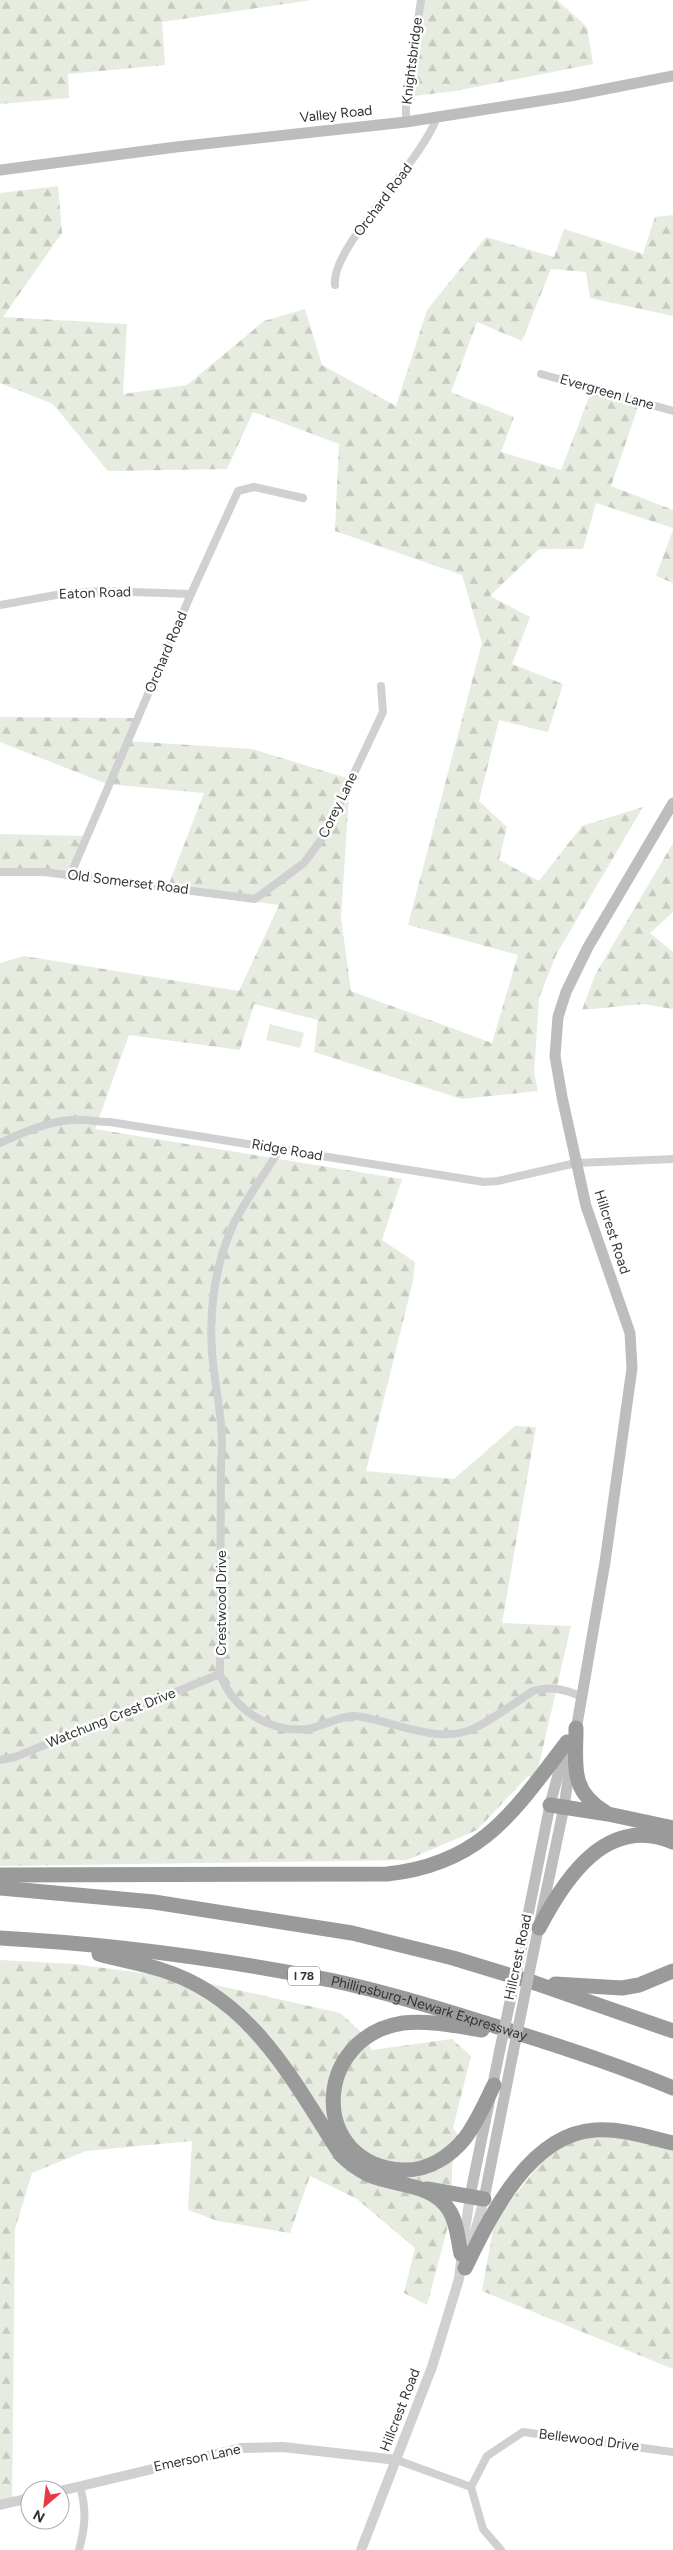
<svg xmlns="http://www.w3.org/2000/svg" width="673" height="2550" viewBox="0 0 673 2550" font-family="Figtree,sans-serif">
  <defs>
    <pattern id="forest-firs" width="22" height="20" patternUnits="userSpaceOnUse" patternTransform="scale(1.25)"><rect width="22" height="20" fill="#e6ecdf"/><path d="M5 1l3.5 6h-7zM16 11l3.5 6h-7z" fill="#c6cbc0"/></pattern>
  </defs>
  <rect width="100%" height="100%" fill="#fff"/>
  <path fill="#e6ecdf" d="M270,1024L304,1033L300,1048L266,1040Z"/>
  <g fill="url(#forest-firs)">
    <path d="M0,0H312L162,22L165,65L68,74L69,98L0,104Z"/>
    <path d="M420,0H557L587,27L593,64L455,91L406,97Z"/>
    <path d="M58,186L62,233L3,317L127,324L123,394L187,385L264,321L305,309L322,365L396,406L427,310L486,237L554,257L564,229L643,254L655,217L673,215V316L590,298L586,272L551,269L522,341L477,322L451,392L514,417L501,452L561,470L593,387L640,401L611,486L673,510V528L596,503L583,549H539L490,596L530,617L512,664L563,684L548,732L499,720L479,801L507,827L499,860L539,881L582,826L643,807L556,955L539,998L534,1073L538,1091L462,1099L314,1052L318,1020L254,1004L240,1050L129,1035L95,1129L402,1179L382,1240L415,1262L413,1281L366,1471L454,1479L515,1426L536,1427L502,1623L571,1626L536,1778L528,1776L477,1830L407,1860L0,1866V963L24,956L239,991L279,905L167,889L204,793L107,784L0,742V717L136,718L127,741L252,749L350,779L341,918L351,991L492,1043L518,955L408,925L482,643L462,575L335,531L339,444L253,412L227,469L108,471L53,404L0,383V193Z"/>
    <path d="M673,530V583L656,576Z"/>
    <path d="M0,834L86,836L67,871H0Z"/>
    <path d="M673,843V912L650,933L673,952V1009L643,1004L582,1010L595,975Z"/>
    <path d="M0,1960L74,1964L194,1980L340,2013L358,2029L372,2050L452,2039L471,2056L453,2128L459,2137L452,2167V2211L427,2305L404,2293L415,2248L357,2199L310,2176L290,2233L218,2221L188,2210L192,2141L86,2151L32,2173L15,2229L12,2505L0,2508Z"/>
    <path d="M614,2132L673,2148V2369L482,2291L497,2207L501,2213L555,2145Z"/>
  </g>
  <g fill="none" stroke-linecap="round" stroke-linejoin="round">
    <g stroke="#d0d0d0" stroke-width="8">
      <path d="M406,122V100L421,0"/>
      <path d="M335,285C330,248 422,162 437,117"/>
      <path d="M541,374L673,411"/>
      <path d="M0,605L67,593L104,591L191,594"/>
      <path d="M0,872H44L255,899L304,863L326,833L383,712L381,686"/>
      <path d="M70,876L191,594L238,491L254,487L303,498"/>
      <path d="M0,1143C22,1133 46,1122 71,1120C84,1119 98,1122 110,1122L484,1182L498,1181L576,1163L673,1159"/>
      <path d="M280,1149C265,1173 247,1198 234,1223C215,1263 209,1310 212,1353C215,1389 225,1426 221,1462L220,1674C233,1709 269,1733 307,1729C322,1727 340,1715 355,1716C392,1720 438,1746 475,1728C495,1718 514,1703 533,1691C550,1686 564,1689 580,1696"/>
      <path d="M0,1760L15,1757L220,1674"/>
      <path d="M397,2460L471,2487"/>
      <path d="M79,2550C85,2527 87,2510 80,2487"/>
      <path d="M501,2550L483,2529L471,2487L487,2456L523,2432L673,2452"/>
    </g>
    <g stroke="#d0d0d0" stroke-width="10">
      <path d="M472,2243L484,2199"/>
      <path d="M463,2244L470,2196"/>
      <path d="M60,2491L241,2448L283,2447L397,2460"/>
      <path d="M0,2505L30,2498"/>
      <path d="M361,2550L432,2367L459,2279L461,2261"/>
    </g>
    <g stroke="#bdbdbd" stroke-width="11">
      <path d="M0,170L176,147L406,122L570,96L673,76"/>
      <path d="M575,1736L605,1562L632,1368L630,1333L586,1206L562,1097L555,1056L558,1017L566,992L588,947L673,803"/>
      <path d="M521,1950L550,1805L565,1748"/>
      <path d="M533,1954L564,1807L571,1759"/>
      <path d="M470,2196L500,2049"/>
      <path d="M484,2199L513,2053"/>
    </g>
    <g stroke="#9a9a9a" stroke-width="15">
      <path d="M576,1728C576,1765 569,1790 605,1812"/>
      <path d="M550,1805L608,1814L673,1828"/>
      <path d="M0,1875L387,1874C482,1864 514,1811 567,1742"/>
      <path d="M0,1888L154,1902L352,1933L453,1958L535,1983L673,2031"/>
      <path d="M539,1928C565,1878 607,1814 673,1842"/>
      <path id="s1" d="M0,1938C110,1944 222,1959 330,1980C387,1992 443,2010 498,2027C557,2045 616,2064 673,2088"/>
      <path d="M99,1954C120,1960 141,1963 162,1970C252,1998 293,2081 341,2155C349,2163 359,2170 369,2175C394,2186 433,2183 449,2210C457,2222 458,2240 461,2254"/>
      <path d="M555,1984L622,1988L639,1985L673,1971"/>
      <path d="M482,2030C457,2026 428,2020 403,2023C312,2037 308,2165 403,2170C427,2171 450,2157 465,2138C477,2122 485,2103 494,2085"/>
      <path d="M427,2189L484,2199"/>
      <path d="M465,2268C490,2217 529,2134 595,2130C621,2128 648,2137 673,2143"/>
    </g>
    <g stroke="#bdbdbd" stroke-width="11">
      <path d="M500,2049L521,1950"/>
      <path d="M513,2053L533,1954"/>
    </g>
  </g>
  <g text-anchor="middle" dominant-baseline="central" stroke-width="5" stroke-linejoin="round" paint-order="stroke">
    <rect fill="#fff" stroke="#707070" stroke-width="1" x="288" y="1966.5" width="32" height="19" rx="4"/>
    <g font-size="12" font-weight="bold" fill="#333">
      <text x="304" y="1976">I 78</text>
    </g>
    <g font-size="14" fill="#333" stroke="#fff">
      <text transform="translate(412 61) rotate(-83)">Knightsbridge</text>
      <text transform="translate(336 114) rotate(-6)">Valley Road</text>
      <text transform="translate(383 200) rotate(-53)">Orchard Road</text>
      <text transform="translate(607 392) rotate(16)">Evergreen Lane</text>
      <text transform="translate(95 593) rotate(-2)">Eaton Road</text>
      <text transform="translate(166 652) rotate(-67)">Orchard Road</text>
      <text transform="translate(338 805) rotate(-64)">Corey Lane</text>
      <text transform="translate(128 882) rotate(7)">Old Somerset Road</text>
      <text transform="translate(287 1150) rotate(10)">Ridge Road</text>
      <text transform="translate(612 1232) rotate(72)">Hillcrest Road</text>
      <text transform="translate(221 1603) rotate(-90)">Crestwood Drive</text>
      <text transform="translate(111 1718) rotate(-22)">Watchung Crest Drive</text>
      <text transform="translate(518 1957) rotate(-78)">Hillcrest Road</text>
      <text stroke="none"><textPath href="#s1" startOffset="436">Phillipsburg-Newark Expressway</textPath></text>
      <text transform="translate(400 2410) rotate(-69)">Hillcrest Road</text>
      <text transform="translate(589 2440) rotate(7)">Bellewood Drive</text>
      <text transform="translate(197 2458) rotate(-12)">Emerson Lane</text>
    </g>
  </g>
  <g transform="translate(45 2505) rotate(208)"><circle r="24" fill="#ffffff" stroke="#adadad"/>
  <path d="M0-4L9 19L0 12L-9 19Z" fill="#e63946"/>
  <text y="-8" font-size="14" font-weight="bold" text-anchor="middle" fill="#333333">N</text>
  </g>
</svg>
